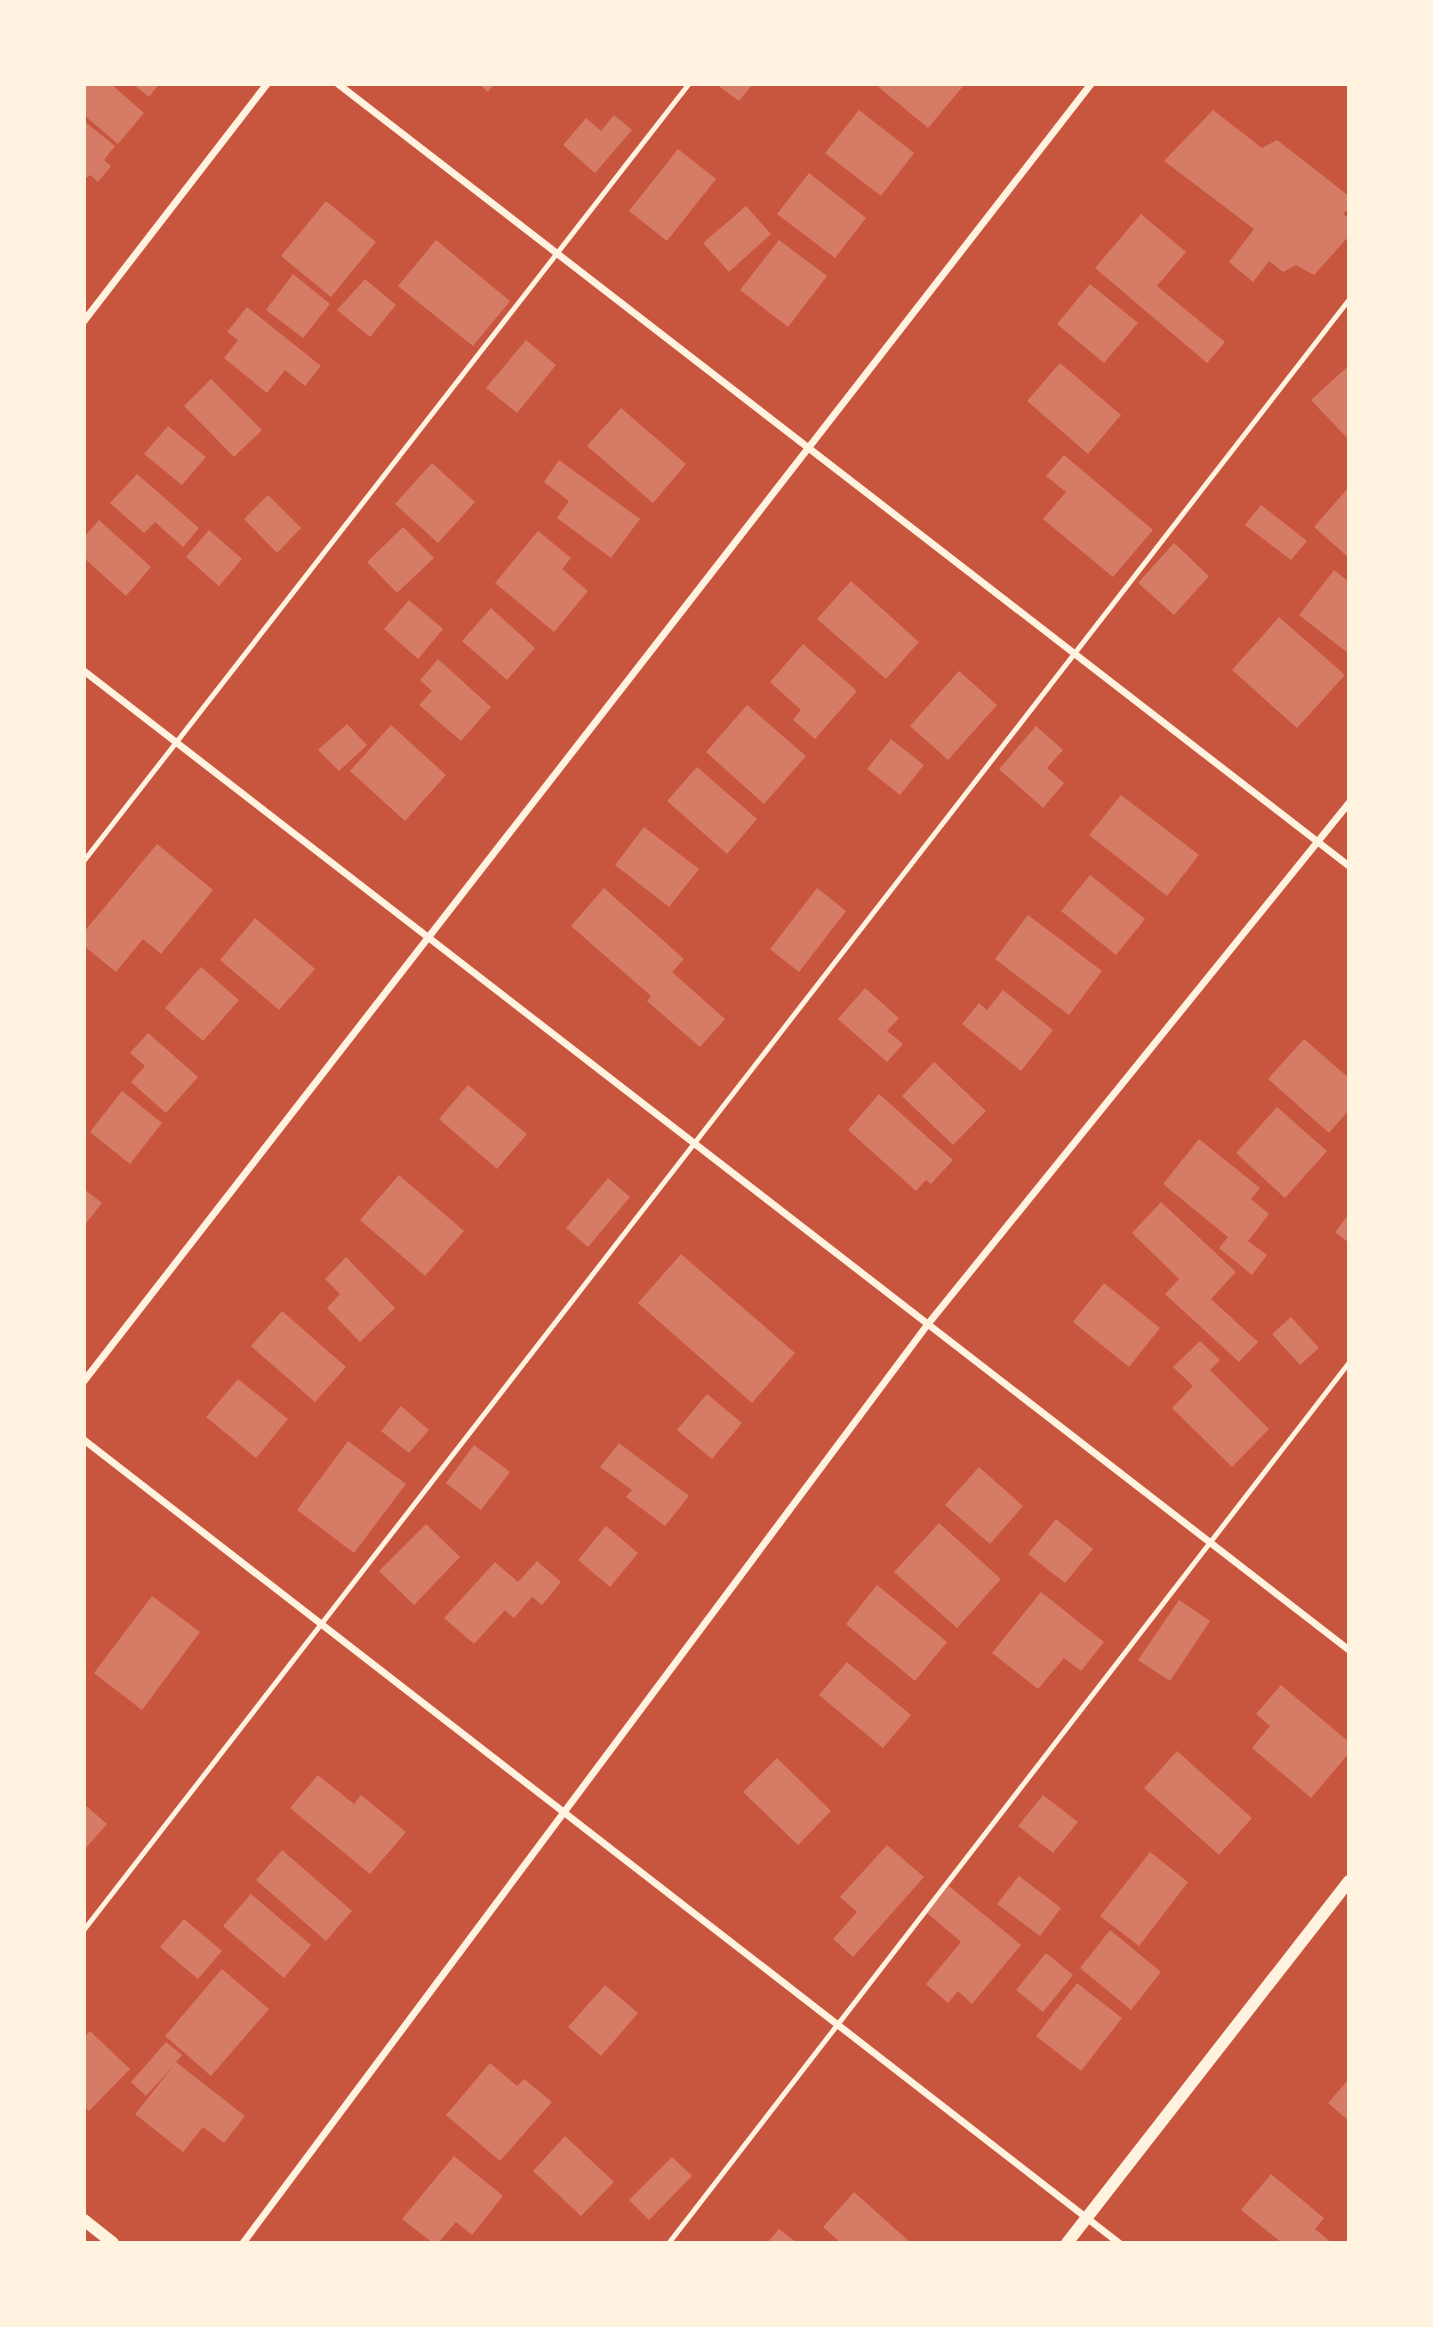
<svg xmlns="http://www.w3.org/2000/svg" width="1433" height="2327" viewBox="0 0 1433 2327" font-family="'Times New Roman',serif">
  <rect width="100%" height="100%" fill="#c8553d"/>
  <g fill="#d67c66">
    <path d="M84,84H111L144,113L118,144L84,115Z"/>
    <path d="M133,84H159L149,97Z"/>
    <path d="M479,84H494L488,92Z"/>
    <path d="M716,84H750L752,85L739,101Z"/>
    <path d="M875,84H963L964,85L928,128Z"/>
    <path d="M859,110L914,153L881,196L825,153Z"/>
    <path d="M1213,110L1262,148L1277,140L1349,196V209L1343,214L1349,218V236L1314,275L1296,265L1283,272L1269,261L1253,282L1229,262L1254,229L1164,161Z"/>
    <path d="M614,115L632,130L595,173L563,145L586,118L601,131Z"/>
    <path d="M84,121L115,146L104,160L111,166L98,182L90,175L84,180Z"/>
    <path d="M678,149L716,179L667,241L629,211Z"/>
    <path d="M809,173L866,218L835,258L777,214Z"/>
    <path d="M326,201L376,242L331,297L281,256Z"/>
    <path d="M746,206L771,234L729,272L703,243Z"/>
    <path d="M1141,214L1186,252L1157,286L1225,342L1207,363L1095,268Z"/>
    <path d="M436,240L510,301L473,346L398,286Z"/>
    <path d="M779,240L827,276L788,327L740,290Z"/>
    <path d="M293,274L330,304L303,338L266,310Z"/>
    <path d="M365,279L396,305L370,337L337,310Z"/>
    <path d="M1090,284L1138,323L1104,363L1057,324Z"/>
    <path d="M247,307L321,366L305,386L285,370L267,393L224,358L238,340L227,332Z"/>
    <path d="M526,340L556,365L517,413L486,388Z"/>
    <path d="M1060,363L1121,415L1088,454L1027,401Z"/>
    <path d="M1347,367L1349,369V440L1311,400Z"/>
    <path d="M211,379L262,430L234,457L184,406Z"/>
    <path d="M621,408L686,464L653,503L587,446Z"/>
    <path d="M168,426L206,457L182,485L144,454Z"/>
    <path d="M1064,455L1153,530L1113,577L1043,519L1066,492L1046,476Z"/>
    <path d="M559,460L640,519L611,558L557,518L569,501L544,482Z"/>
    <path d="M432,463L475,502L438,543L395,504Z"/>
    <path d="M137,474L199,528L183,547L155,522L144,533L110,503Z"/>
    <path d="M1349,487V558L1314,527Z"/>
    <path d="M268,495L301,528L277,553L244,519Z"/>
    <path d="M1261,505L1307,541L1291,560L1245,525Z"/>
    <path d="M99,520L151,567L126,596L84,558V537Z"/>
    <path d="M403,527L434,558L397,593L367,562Z"/>
    <path d="M209,530L242,559L219,586L186,557Z"/>
    <path d="M538,531L571,558L562,569L588,591L554,632L495,583Z"/>
    <path d="M1174,543L1209,576L1174,615L1138,583Z"/>
    <path d="M1334,570L1349,582V654L1299,615Z"/>
    <path d="M851,581L919,642L886,679L817,619Z"/>
    <path d="M409,600L443,629L418,659L384,629Z"/>
    <path d="M491,608L535,648L507,680L462,641Z"/>
    <path d="M1279,617L1345,675L1297,728L1232,670Z"/>
    <path d="M803,644L857,691L815,739L793,720L801,710L770,682Z"/>
    <path d="M438,659L491,707L461,741L419,705L432,691L420,680Z"/>
    <path d="M959,671L997,705L948,760L910,726Z"/>
    <path d="M747,705L806,756L764,804L706,752Z"/>
    <path d="M347,724L367,745L339,771L318,750Z"/>
    <path d="M391,725L446,775L405,821L350,771Z"/>
    <path d="M1036,726L1063,750L1047,768L1064,783L1043,808L999,769Z"/>
    <path d="M891,739L924,765L900,795L867,769Z"/>
    <path d="M697,767L757,819L727,854L667,801Z"/>
    <path d="M1121,795L1199,855L1167,896L1089,835Z"/>
    <path d="M644,827L699,869L669,907L615,865Z"/>
    <path d="M157,844L213,890L161,954L143,939L116,972L84,946V932Z"/>
    <path d="M1090,875L1145,919L1116,955L1061,911Z"/>
    <path d="M604,888L684,959L672,972L725,1019L700,1047L647,1001L651,996L571,926Z"/>
    <path d="M817,888L846,911L799,972L770,949Z"/>
    <path d="M1028,915L1102,971L1069,1015L995,959Z"/>
    <path d="M255,918L315,969L279,1010L220,960Z"/>
    <path d="M201,967L239,1000L203,1041L165,1008Z"/>
    <path d="M865,988L899,1018L887,1031L903,1044L887,1062L838,1019Z"/>
    <path d="M1003,990L1053,1030L1021,1071L962,1024L979,1003L987,1010Z"/>
    <path d="M148,1033L198,1077L166,1113L131,1082L145,1066L130,1053Z"/>
    <path d="M1304,1039L1349,1078V1110L1329,1133L1268,1079Z"/>
    <path d="M934,1062L986,1111L953,1145L902,1096Z"/>
    <path d="M468,1085L527,1134L497,1169L439,1119Z"/>
    <path d="M122,1091L162,1123L130,1164L90,1132Z"/>
    <path d="M879,1094L953,1160L931,1184L926,1180L916,1191L848,1130Z"/>
    <path d="M1277,1107L1327,1151L1285,1198L1236,1153Z"/>
    <path d="M1199,1139L1260,1188L1251,1199L1269,1214L1248,1241L1267,1255L1252,1275L1219,1248L1228,1237L1163,1184Z"/>
    <path d="M399,1175L464,1231L425,1276L360,1220Z"/>
    <path d="M608,1178L630,1197L588,1247L566,1228Z"/>
    <path d="M84,1189L102,1203L84,1226Z"/>
    <path d="M1161,1202L1236,1272L1211,1299L1258,1342L1239,1362L1165,1294L1179,1279L1132,1233Z"/>
    <path d="M1349,1214V1243L1335,1232Z"/>
    <path d="M681,1254L795,1353L752,1403L638,1303Z"/>
    <path d="M346,1257L395,1308L360,1342L327,1308L340,1294L325,1279Z"/>
    <path d="M1104,1283L1160,1328L1129,1367L1073,1322Z"/>
    <path d="M282,1311L346,1367L315,1402L251,1346Z"/>
    <path d="M1291,1317L1319,1348L1300,1365L1272,1334Z"/>
    <path d="M1200,1341L1220,1360L1210,1370L1269,1429L1232,1467L1172,1408L1193,1386L1173,1367Z"/>
    <path d="M238,1379L288,1419L256,1458L206,1417Z"/>
    <path d="M707,1394L742,1423L712,1459L677,1430Z"/>
    <path d="M401,1406L429,1430L409,1453L381,1431Z"/>
    <path d="M348,1441L406,1484L354,1553L297,1510Z"/>
    <path d="M619,1443L689,1496L665,1526L626,1497L632,1490L600,1467Z"/>
    <path d="M474,1445L510,1472L481,1510L446,1483Z"/>
    <path d="M979,1467L1023,1506L990,1544L945,1505Z"/>
    <path d="M1056,1519L1093,1549L1065,1583L1028,1554Z"/>
    <path d="M939,1523L1001,1579L957,1628L894,1572Z"/>
    <path d="M426,1524L460,1557L414,1605L379,1571Z"/>
    <path d="M606,1526L638,1553L610,1587L578,1560Z"/>
    <path d="M537,1561L561,1582L542,1605L532,1597L514,1618L505,1610L474,1644L444,1618L495,1562L518,1582Z"/>
    <path d="M877,1585L947,1642L915,1681L846,1624Z"/>
    <path d="M1041,1592L1104,1642L1081,1671L1064,1658L1038,1689L992,1653Z"/>
    <path d="M152,1596L200,1632L142,1710L94,1673Z"/>
    <path d="M1179,1600L1210,1621L1170,1681L1138,1660Z"/>
    <path d="M847,1662L911,1715L883,1748L819,1695Z"/>
    <path d="M1281,1685L1349,1742V1753L1311,1798L1252,1748L1270,1726L1256,1714Z"/>
    <path d="M1177,1751L1252,1818L1219,1855L1144,1788Z"/>
    <path d="M777,1758L831,1811L798,1845L743,1792Z"/>
    <path d="M318,1775L354,1804L361,1795L406,1832L370,1874L290,1808Z"/>
    <path d="M1043,1795L1078,1822L1053,1853L1018,1826Z"/>
    <path d="M84,1804L107,1824L84,1850Z"/>
    <path d="M887,1845L924,1877L853,1957L833,1939L857,1912L840,1897Z"/>
    <path d="M282,1850L352,1911L326,1941L256,1880Z"/>
    <path d="M1150,1852L1188,1882L1139,1946L1100,1916Z"/>
    <path d="M1019,1876L1061,1908L1040,1936L997,1904Z"/>
    <path d="M949,1886L1021,1945L972,2004L958,1991L948,2003L926,1984L961,1942L927,1913Z"/>
    <path d="M251,1894L311,1945L284,1978L223,1926Z"/>
    <path d="M184,1919L222,1951L198,1979L160,1947Z"/>
    <path d="M1110,1930L1161,1972L1131,2010L1080,1968Z"/>
    <path d="M1046,1953L1073,1975L1043,2012L1016,1990Z"/>
    <path d="M222,1969L269,2009L211,2076L165,2036Z"/>
    <path d="M1077,1983L1122,2018L1081,2071L1036,2036Z"/>
    <path d="M605,1985L638,2013L601,2056L568,2027Z"/>
    <path d="M90,2031L130,2069L89,2111L84,2106V2037Z"/>
    <path d="M166,2042L182,2055L176,2062L245,2116L224,2143L203,2127L183,2152L135,2114L175,2064L146,2096L131,2082Z"/>
    <path d="M490,2063L517,2086L524,2079L552,2102L500,2161L446,2115Z"/>
    <path d="M1349,2079V2121L1328,2103Z"/>
    <path d="M565,2136L614,2182L581,2216L533,2171Z"/>
    <path d="M454,2156L503,2196L472,2235L456,2222L438,2243H433L402,2219Z"/>
    <path d="M672,2157L692,2176L649,2220L629,2200Z"/>
    <path d="M1271,2174L1324,2218L1315,2229L1332,2243H1282L1241,2210Z"/>
    <path d="M854,2192L911,2243H841L823,2227Z"/>
    <path d="M779,2229L797,2243H767Z"/>
  </g>
  <g fill="none" stroke-linecap="round" stroke-linejoin="round">
    <g stroke="#fff3e0" stroke-width="5">
      <path d="M84,861L689,84"/>
      <path d="M84,1930L1349,300"/>
      <path d="M669,2243L1349,1363"/>
    </g>
    <g stroke="#fff3e0" stroke-width="7">
      <path d="M338,84L1349,866"/>
      <path d="M84,321L267,84"/>
      <path d="M84,671L1349,1650"/>
      <path d="M84,1381L1091,84"/>
      <path d="M84,1440L1119,2243"/>
      <path d="M243,2243L928,1324L1349,803"/>
    </g>
    <g stroke="#fff3e0" stroke-width="12">
      <path d="M84,2220L113,2243"/>
      <path d="M1067,2243L1349,1881"/>
    </g>
  </g>
  <rect width="1433" height="2327" fill="none" stroke="#fff3e0" stroke-width="172"/>
</svg>
